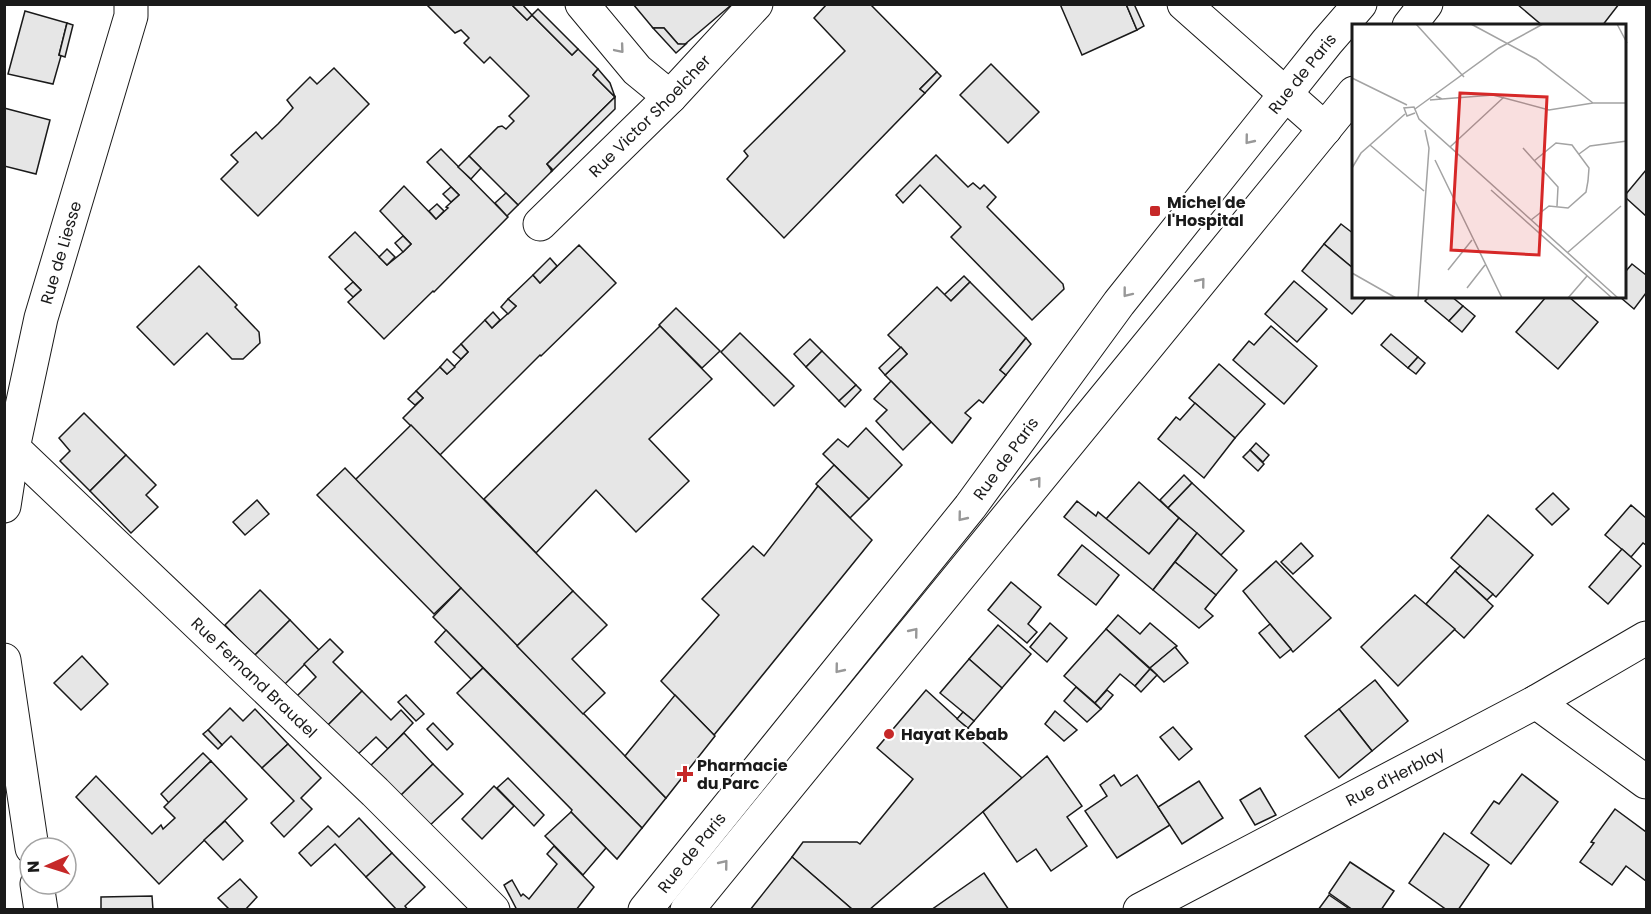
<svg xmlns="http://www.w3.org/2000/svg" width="1651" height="914" viewBox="0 0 1651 914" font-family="Poppins,sans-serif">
  <rect width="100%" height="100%" fill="#fff"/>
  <g fill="#e6e6e6" stroke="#1a1a1a" stroke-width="1.5">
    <path d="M426,4H511L527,20L532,15L572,55L578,49L598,69L593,75L615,97L547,164L552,171L518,205L469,156L498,127L502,126L506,129L514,121L509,116L529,96L490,57L484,63L464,43L469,38L461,30L455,33Z"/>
    <path d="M511,4H522L532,15L527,20Z"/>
    <path d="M633,4H728L730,6L684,45L678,44L664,28H653Z"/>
    <path d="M827,4H870L937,72L920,89L925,93L784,238L727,179L748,156L744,151L845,51L814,18Z"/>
    <path d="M1060,4H1126L1137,30L1082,55Z"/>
    <path d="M1126,4H1134L1144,26L1137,30Z"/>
    <path d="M1517,4H1619L1602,26H1543Z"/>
    <path d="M538,9L578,49L572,55L532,15Z"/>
    <path d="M25,11L67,23L59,55L61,56L53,84L8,74Z"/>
    <path d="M67,23L73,25L65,57L59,55Z"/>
    <path d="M653,28H664L678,44H686L676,53Z"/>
    <path d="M991,64L1039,112L1008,143L960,95Z"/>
    <path d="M334,68L369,104L258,216L221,179L238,162L231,155L256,132L262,139L278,124L293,108L287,100L310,77L317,84Z"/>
    <path d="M598,69L610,83L615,97L593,75Z"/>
    <path d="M937,72L941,76L925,93L920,89Z"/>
    <path d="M615,97V109L551,172L552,169L547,164Z"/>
    <path d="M4,108L50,120L36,174L4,166Z"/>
    <path d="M441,149L508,217L434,292L433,291L384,339L348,302L361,290L329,257L355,232L387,265L403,252L411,244L380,211L404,186L436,219L448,208L446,207L459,195L427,162Z"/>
    <path d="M936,155L968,187L973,183L980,189L984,185L996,197L987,207L1063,284L1064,289L1032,320L951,237L961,227L920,185L903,203L896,195Z"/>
    <path d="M469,156L481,168L471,179L458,167Z"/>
    <path d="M1646,170V216L1626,198V194Z"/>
    <path d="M451,187L459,195L451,202L443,194Z"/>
    <path d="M506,193L518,205L507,216L495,203Z"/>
    <path d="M437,204L444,211L436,219L429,211Z"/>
    <path d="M1341,224L1354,234V269L1324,244Z"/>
    <path d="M403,236L411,244L403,252L395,243Z"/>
    <path d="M1324,244L1354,269V297H1367L1352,314L1302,271Z"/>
    <path d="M579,245L616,283L541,356L540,355L440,455L403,418L423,398L416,391L440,367L447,374L468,352L461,344L485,320L492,328L516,306L508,299L533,275L540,283Z"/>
    <path d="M387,249L395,257L387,265L379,257Z"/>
    <path d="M550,258L557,266L540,283L533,275Z"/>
    <path d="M1632,264L1646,275V293L1634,309L1620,297H1626V271Z"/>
    <path d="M199,266L237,305L235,307L259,332L260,343L243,359H232L207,333L174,365L137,327Z"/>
    <path d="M964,276L970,282L951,301L944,295Z"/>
    <path d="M1294,281L1327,309L1297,342L1265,314Z"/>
    <path d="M353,282L361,290L353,297L345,289Z"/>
    <path d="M970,282L1026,338L1000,370L1006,375L983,403L979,400L965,413L971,418L952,443L885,375L907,354L888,335L937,287L951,301Z"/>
    <path d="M1429,297H1452L1463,306L1449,321L1425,301Z"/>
    <path d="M1546,297H1569L1598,322L1558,369L1516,332Z"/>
    <path d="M508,299L516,306L508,314L501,307Z"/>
    <path d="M1463,306L1475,316L1462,332L1449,321Z"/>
    <path d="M676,308L720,351L702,368L659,325Z"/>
    <path d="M493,312L500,320L492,328L485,320Z"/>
    <path d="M660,326L712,379L649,439L689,481L636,532L596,490L536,553L484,499Z"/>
    <path d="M1271,326L1317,366L1284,404L1233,360L1249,341L1254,345Z"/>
    <path d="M740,333L794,386L774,406L721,352Z"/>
    <path d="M1391,334L1418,357L1408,368L1381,345Z"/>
    <path d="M1026,338L1031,344L1006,375L1000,370Z"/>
    <path d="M810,339L822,351L806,367L794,354Z"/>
    <path d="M461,344L468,352L461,359L453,352Z"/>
    <path d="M901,347L907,354L885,375L879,368Z"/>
    <path d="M822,351L856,385L839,401L806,367Z"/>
    <path d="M1418,357L1425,363L1416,374L1408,368Z"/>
    <path d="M447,359L455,367L447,374L440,367Z"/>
    <path d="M1219,364L1265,404L1235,438L1189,398Z"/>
    <path d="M891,381L931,422L903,450L876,421L887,410L874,399Z"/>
    <path d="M856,385L861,390L845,407L839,401Z"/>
    <path d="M416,391L423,398L415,405L408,399Z"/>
    <path d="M1195,403L1235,438L1204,478L1158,439L1176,417L1180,420Z"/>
    <path d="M84,413L126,455L90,491L60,461L70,451L59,438Z"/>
    <path d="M411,425L573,591L517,646L355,480Z"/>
    <path d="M866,428L902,465L869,499L823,454L838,439L848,447Z"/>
    <path d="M1256,443L1269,455L1263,462L1250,450Z"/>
    <path d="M1250,450L1264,464L1258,471L1243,457Z"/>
    <path d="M126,455L156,485L146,495L158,507L131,533L90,491Z"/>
    <path d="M834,465L869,499L850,518L816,484Z"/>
    <path d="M345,468L461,588L434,614L317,495Z"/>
    <path d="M1184,475L1192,483L1168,508L1160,500Z"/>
    <path d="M1139,482L1179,518L1149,554L1106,519Z"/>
    <path d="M1192,483L1244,531L1221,555L1168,508Z"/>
    <path d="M818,486L872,540L714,735L661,681L719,615L702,599L753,546L764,556Z"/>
    <path d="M1553,493L1569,509L1552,525L1536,509Z"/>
    <path d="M257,500L269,514L245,535L233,522Z"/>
    <path d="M1077,501L1096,516L1098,512L1149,554L1179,518L1197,533L1153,590L1064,517Z"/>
    <path d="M1631,505L1646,518V545L1643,543L1631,557L1605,535Z"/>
    <path d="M1488,515L1533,555L1496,597L1451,558Z"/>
    <path d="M1197,533L1237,570L1216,595L1175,562Z"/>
    <path d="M1301,543L1313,556L1293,574L1281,562Z"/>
    <path d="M1082,545L1119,575L1096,605L1058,575Z"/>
    <path d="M1622,549L1641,566L1608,604L1589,587Z"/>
    <path d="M1276,561L1331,618L1293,652L1243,591Z"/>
    <path d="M1175,562L1216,595L1205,609L1213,616L1199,628L1153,590Z"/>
    <path d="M1460,566L1493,594L1487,600L1455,571Z"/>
    <path d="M1455,571L1493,606L1464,638L1426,604Z"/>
    <path d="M1011,582L1041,607L1028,624L1037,632L1027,643L988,610Z"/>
    <path d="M461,588L666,798L642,828L433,617Z"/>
    <path d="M260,590L290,620L254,656L225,625Z"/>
    <path d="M573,591L607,625L572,659L605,693L583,714L517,646Z"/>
    <path d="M1415,595L1455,629L1398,686L1361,647Z"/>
    <path d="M1118,615L1140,634L1150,623L1177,646L1150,668L1106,629Z"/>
    <path d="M290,620L319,650L283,686L254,656Z"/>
    <path d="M1050,623L1067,638L1047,662L1030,647Z"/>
    <path d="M1270,624L1291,649L1280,658L1259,633Z"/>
    <path d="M998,625L1031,654L1002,688L969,659Z"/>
    <path d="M1106,629L1150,669L1135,686L1120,674L1095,703L1064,676Z"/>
    <path d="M446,630L483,668L471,679L435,642Z"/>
    <path d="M330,639L343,652L333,662L362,691L326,727L296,697L316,677L304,664Z"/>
    <path d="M1175,647L1188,663L1164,682L1150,668Z"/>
    <path d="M82,656L108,684L81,710L54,683Z"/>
    <path d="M969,659L1002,688L974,721L940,693Z"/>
    <path d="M483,668L642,828L617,859L571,812L572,810L457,693Z"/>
    <path d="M1150,669L1157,675L1141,692L1135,686Z"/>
    <path d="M1375,680L1408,721L1372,751L1339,709Z"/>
    <path d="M1076,687L1101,709L1087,722L1064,701Z"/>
    <path d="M926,690L1022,778L869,910H853L792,857L803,842H857L860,844L913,779L877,748Z"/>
    <path d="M1107,690L1113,695L1101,709L1095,703Z"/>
    <path d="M362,691L391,720L401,710L413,723L388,749L376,737L355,757L326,727Z"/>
    <path d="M406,695L424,714L416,721L398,702Z"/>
    <path d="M675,695L715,736L666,798L625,756Z"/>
    <path d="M230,708L243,721L255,709L288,744L262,768L231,736L222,745L208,730Z"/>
    <path d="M1339,709L1372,751L1339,778L1305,736Z"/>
    <path d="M1055,711L1077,730L1064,741L1045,724Z"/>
    <path d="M963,712L974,721L968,728L957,719Z"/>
    <path d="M433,723L453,744L447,750L427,729Z"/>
    <path d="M1173,727L1192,749L1179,760L1160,737Z"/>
    <path d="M208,730L222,745L218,749L203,734Z"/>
    <path d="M404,733L433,764L397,799L367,769Z"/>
    <path d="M288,744L321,778L301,798L312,809L284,837L271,823L294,801L262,768Z"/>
    <path d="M203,753L211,761L169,803L161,794Z"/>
    <path d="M1047,756L1082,806L1067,817L1087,846L1051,871L1036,849L1017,862L983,812Z"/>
    <path d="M211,761L247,799L159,884L76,797L96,776L152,834L161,825L163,829L175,818L164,807Z"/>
    <path d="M433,764L463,794L426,829L397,799Z"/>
    <path d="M1522,774L1558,802L1511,864L1471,833L1494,801L1499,804Z"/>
    <path d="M1114,775L1121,786L1137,775L1170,825L1117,858L1085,811L1107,796L1100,785Z"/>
    <path d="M508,778L544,815L534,826L497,788Z"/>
    <path d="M1199,781L1223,818L1182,844L1158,807Z"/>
    <path d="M494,786L514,806L482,839L462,819Z"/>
    <path d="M1260,788L1276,815L1255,825L1240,800Z"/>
    <path d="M1615,809L1646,832V881L1626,866L1612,885L1580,862L1594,843L1591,842Z"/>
    <path d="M571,812L606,848L583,875L545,836Z"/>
    <path d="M359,818L392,853L366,877L335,844L311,866L299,853L328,826L339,837Z"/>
    <path d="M225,821L243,841L223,860L204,840Z"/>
    <path d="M1444,833L1489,865L1458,910H1447L1409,883Z"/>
    <path d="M554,846L594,887L576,910H517L504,885L512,880L521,896L523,894L529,899L557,864L547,854Z"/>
    <path d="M392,853L425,887L405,906L408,910H397L366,877Z"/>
    <path d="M792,857L853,910H750Z"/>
    <path d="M1350,862L1394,891L1381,910H1353L1329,893Z"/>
    <path d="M984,873L1009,910H931Z"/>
    <path d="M240,879L257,897L245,910H230L218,898Z"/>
    <path d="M1329,895L1351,910H1318Z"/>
    <path d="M152,896L153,910H101V897Z"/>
  </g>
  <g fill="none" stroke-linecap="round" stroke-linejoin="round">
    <g stroke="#1a1a1a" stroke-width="35">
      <g id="street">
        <path d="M582,4L637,70L670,97"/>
        <path d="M1184,4L1325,129"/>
        <path id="s1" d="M540,224L670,97L756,4"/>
        <path id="s2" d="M13,448L375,792L493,910"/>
        <path id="s3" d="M4,506L13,448L41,318L131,16V4"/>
        <path d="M4,660L32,848"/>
        <path d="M1536,702L1646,782"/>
        <path d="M37,884L41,910"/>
        <path id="s4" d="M1140,910L1536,702L1646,638"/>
      </g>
    </g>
    <g stroke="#1a1a1a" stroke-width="35">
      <g id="primary">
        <path d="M1409,26L1426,4"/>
        <path id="s5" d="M645,910L970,507L1119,303L1327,42L1360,4"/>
        <path d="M687,910L1354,93"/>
      </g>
    </g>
    <use href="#street" stroke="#fff" stroke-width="33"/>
    <use href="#primary" stroke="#fff" stroke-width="33"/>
  </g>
  <defs><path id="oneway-chevron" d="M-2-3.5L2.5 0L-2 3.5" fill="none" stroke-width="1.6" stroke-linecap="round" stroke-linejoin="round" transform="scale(1.5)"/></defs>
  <g stroke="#989898">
    <use href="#oneway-chevron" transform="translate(620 49) rotate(50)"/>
    <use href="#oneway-chevron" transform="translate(1249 140) rotate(129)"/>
    <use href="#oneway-chevron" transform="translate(1201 282) rotate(-51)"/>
    <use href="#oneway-chevron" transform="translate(1127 293) rotate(128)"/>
    <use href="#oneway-chevron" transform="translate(1037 481) rotate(-51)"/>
    <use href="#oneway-chevron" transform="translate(962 517) rotate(129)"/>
    <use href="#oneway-chevron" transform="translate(914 632) rotate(-51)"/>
    <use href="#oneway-chevron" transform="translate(839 669) rotate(129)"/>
    <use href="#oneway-chevron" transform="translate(724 864) rotate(-51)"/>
  </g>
  <g fill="#c62828" stroke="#fff" stroke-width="2">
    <rect x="1149" y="205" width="12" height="12" rx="3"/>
    <circle cx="889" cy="734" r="6"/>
    <path d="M682 765h6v6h6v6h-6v6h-6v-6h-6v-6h6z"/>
  </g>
  <g text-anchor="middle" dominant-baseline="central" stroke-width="4.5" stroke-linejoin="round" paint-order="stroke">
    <g font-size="16" fill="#1a1a1a" stroke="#fff">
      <text stroke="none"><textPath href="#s5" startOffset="1064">Rue de Paris</textPath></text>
      <text stroke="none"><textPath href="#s1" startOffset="154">Rue Victor Shoelcher</textPath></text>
      <text stroke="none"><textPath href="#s3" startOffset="260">Rue de Liesse</textPath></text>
      <text stroke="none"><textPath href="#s5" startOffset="578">Rue de Paris</textPath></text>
      <text stroke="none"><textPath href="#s2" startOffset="333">Rue Fernand Braudel</textPath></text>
      <text stroke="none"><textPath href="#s4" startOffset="288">Rue d'Herblay</textPath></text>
      <text stroke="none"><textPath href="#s5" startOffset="74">Rue de Paris</textPath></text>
    </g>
    <g font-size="16" font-weight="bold" fill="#1a1a1a" stroke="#fff" text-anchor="start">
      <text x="1167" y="202">Michel de<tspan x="1167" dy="18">l'Hospital</tspan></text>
      <text x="901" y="734">Hayat Kebab</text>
      <text x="697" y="765">Pharmacie<tspan x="697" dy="18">du Parc</tspan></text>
    </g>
  </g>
  <g transform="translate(1352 24)">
    <rect width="274" height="274" fill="#fff"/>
    <path fill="none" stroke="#a3a3a3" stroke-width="1.5" d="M64,0L112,53M119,0L184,35L241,79M265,0L275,19M0,54L55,81M90,75L141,71L197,86L241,79H275M78,76L90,75L84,72M63,85L147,24L191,0M63,89L55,92L52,84L62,83L67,95L266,274M18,121L72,167M98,123L152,73M171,124L206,163L205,182M227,130L238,122L275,117M83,136L150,274M0,144L9,129L53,90M139,166L260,274M179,196L197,182L216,184L234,168L236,157L237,144L220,121L204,119L182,137M215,229L269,182M96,246L120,216M0,249L44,274M115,264L133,241M66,274L77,124L73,106M216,274L235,252"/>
    <path fill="#d62828" fill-opacity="0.15" stroke="#d62828" stroke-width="3" d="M108,69L195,73L187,231L99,226Z"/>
    <rect width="274" height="274" fill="none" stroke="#1a1a1a" stroke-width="3"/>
  </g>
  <rect width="1651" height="914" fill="none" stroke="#1a1a1a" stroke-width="12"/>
  <g transform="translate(48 866) rotate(267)"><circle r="28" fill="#ffffff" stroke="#a3a3a3" stroke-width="1.5"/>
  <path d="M0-4.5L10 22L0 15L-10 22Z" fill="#c62828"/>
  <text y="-9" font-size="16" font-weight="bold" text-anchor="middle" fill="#1a1a1a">N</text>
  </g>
</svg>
